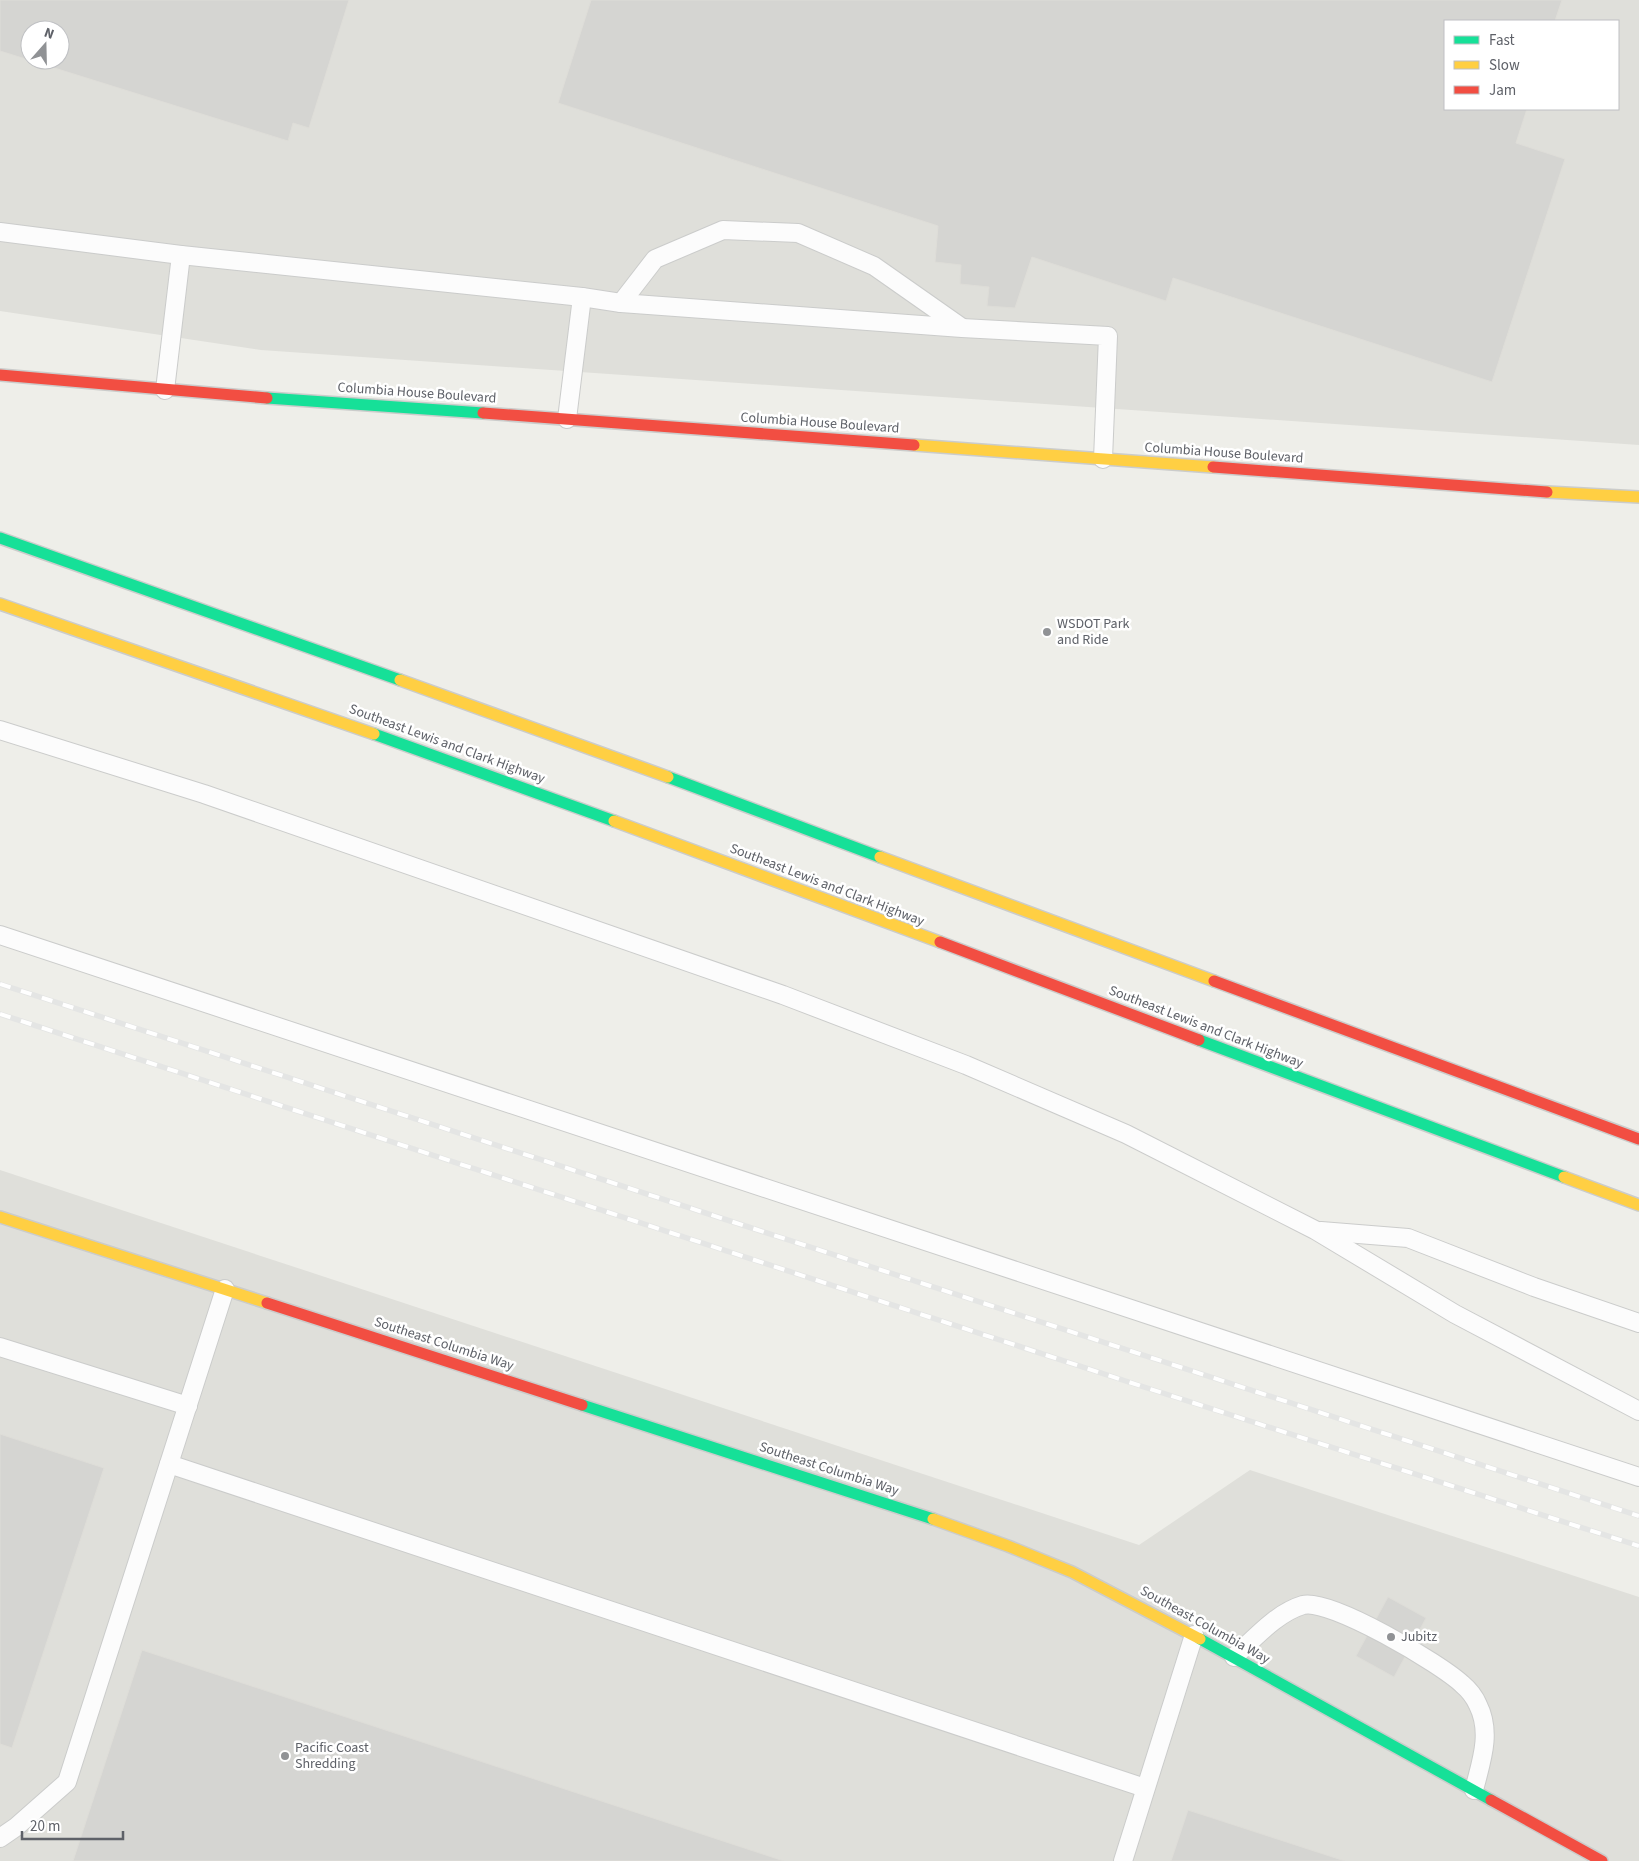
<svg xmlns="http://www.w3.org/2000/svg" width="1639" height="1861" viewBox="0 0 1639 1861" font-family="'Source Sans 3',sans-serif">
  <rect width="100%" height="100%" fill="#eeeee9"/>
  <g fill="#dfdfda" fill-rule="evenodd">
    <path d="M0,0H1639V445L261,350L0,311ZM1445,21H1618V109H1445ZM30,30H60V60H30Z"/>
    <path d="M0,1170L1139,1545L1250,1470L1639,1597V1861H0Z"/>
  </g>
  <g fill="#d5d5d2" stroke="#deddd8" fill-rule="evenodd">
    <path d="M0,0H349L309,128L293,123L288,141L0,51ZM30,30H60V60H30Z"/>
    <path d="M591,0H1562L1555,21H1445V109H1527L1516,143L1565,159L1492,382L1173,278L1166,301L1032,257L1015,308L987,306L989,287L960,284L961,265L935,262L938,226L558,103Z"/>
    <path d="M0,1434L104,1468L12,1748L0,1744Z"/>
    <path d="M1388,1597L1426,1618L1394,1677L1356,1656Z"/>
    <path d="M142,1650L784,1861H73Z"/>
    <path d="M1188,1810L1345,1861H1171Z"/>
  </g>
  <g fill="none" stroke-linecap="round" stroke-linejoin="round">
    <g stroke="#cbcccb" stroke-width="20">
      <g id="lane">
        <path d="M0,232L181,255L582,297L621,303L962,328L1108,336L1103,459"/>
        <path d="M621,303L655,259L723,230L798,233L874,266L961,327"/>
        <path d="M165,390L181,255"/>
        <path d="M567,419L582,297"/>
        <path d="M0,730L204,794L783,995L966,1065L1126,1134L1315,1230L1455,1314L1639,1411"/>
        <path d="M0,935L1639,1477"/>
        <path d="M1321,1231L1408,1238L1534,1287L1639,1323"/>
        <path d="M0,1347L188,1406"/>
        <path d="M169,1464L1145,1788"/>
        <path d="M1234,1657C1254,1639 1276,1613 1303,1605C1330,1598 1441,1664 1462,1684C1468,1689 1475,1698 1478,1705C1492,1733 1481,1762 1474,1790"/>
        <path d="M0,1838L16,1827L67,1782L225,1289"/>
        <path d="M1123,1861L1194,1635"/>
      </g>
    </g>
    <g stroke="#cbcccb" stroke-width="14">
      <g id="fast">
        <path d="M267,398L483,413"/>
        <path d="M0,538L400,680"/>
        <path d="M374,734L614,821"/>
        <path d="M668,777L880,857"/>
        <path d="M1199,1040L1564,1177"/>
        <path d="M582,1405L933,1519"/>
        <path d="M1200,1639L1491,1800"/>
      </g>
    </g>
    <g stroke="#cbcccb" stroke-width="14">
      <g id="slow">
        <path d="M914,445L1213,467"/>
        <path d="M1547,492L1639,497"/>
        <path d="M0,604L374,734"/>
        <path d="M400,680L668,777"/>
        <path d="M614,821L940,942"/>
        <path d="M880,857L1214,981"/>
        <path d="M1564,1177L1639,1205"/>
        <path d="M0,1217L267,1303"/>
        <path d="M933,1519L1008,1546L1072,1572L1200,1639"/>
      </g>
    </g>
    <g stroke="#cbcccb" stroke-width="14">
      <g id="jam">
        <path d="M0,375L267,398"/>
        <path d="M483,413L914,445"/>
        <path d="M1213,467L1547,492"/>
        <path d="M940,942L1199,1040"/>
        <path d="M1214,981L1639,1139"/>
        <path d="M267,1303L582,1405"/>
        <path d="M1491,1800L1602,1861"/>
      </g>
    </g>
    <use href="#lane" stroke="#fcfcfc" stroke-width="18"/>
    <use href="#fast" stroke="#16e098" stroke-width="11"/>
    <use href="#slow" stroke="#ffcf43" stroke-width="11"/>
    <use href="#jam" stroke="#f24e42" stroke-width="11"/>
    <g stroke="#e4e5e4" stroke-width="5.5">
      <g id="rail">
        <path d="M0,984L1639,1516"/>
        <path d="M0,1014L1144,1387L1639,1546"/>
      </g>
    </g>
    <use href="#rail" stroke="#fff" stroke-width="4" stroke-dasharray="11" stroke-linecap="butt"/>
  </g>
  <g fill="#909295" stroke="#fff" stroke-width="2">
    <circle cx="1047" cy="632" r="5"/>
    <circle cx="1391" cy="1637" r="5"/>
    <circle cx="285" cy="1756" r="5"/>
  </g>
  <g text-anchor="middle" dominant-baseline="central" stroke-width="5" stroke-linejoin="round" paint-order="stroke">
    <g font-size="14" fill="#5e6168" stroke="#fff">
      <text transform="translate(417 393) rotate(4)">Columbia House Boulevard</text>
      <text transform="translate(820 423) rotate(4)">Columbia House Boulevard</text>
      <text transform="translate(1224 453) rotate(4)">Columbia House Boulevard</text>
      <text transform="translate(447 744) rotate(20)">Southeast Lewis and Clark Highway</text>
      <text transform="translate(827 885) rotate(21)">Southeast Lewis and Clark Highway</text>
      <text transform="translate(1206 1027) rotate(21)">Southeast Lewis and Clark Highway</text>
      <text transform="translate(444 1344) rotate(18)">Southeast Columbia Way</text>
      <text transform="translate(829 1469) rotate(18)">Southeast Columbia Way</text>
      <text transform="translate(1205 1625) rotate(29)">Southeast Columbia Way</text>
    </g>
    <g font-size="14" fill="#5e6168" stroke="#fff" text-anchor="start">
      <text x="1057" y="624">WSDOT Park<tspan x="1057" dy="16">and Ride</tspan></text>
      <text x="1401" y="1637">Jubitz</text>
      <text x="295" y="1748">Pacific Coast<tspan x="295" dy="16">Shredding</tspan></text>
    </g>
  </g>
  <rect x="1444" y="20" width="175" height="90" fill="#ffffff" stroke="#bfc0c3"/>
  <rect x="1454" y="36" width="25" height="8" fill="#16e098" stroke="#bfc0c3"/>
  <text x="1489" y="45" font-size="15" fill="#5e6168">Fast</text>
  <rect x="1454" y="61" width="25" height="8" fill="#ffcf43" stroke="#bfc0c3"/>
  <text x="1489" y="70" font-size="15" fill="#5e6168">Slow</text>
  <rect x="1454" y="86" width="25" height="8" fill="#f24e42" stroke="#bfc0c3"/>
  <text x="1489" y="95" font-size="15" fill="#5e6168">Jam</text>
  <g transform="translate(45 45) rotate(20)"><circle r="24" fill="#ffffff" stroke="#bfc0c3"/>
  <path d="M0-4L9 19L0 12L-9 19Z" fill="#909295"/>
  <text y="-8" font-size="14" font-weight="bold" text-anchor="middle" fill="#5e6168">N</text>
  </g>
  <path d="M22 1831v8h101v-8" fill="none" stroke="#5e6168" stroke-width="2.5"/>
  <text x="30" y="1831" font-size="15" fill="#5e6168" stroke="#ffffff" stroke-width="4" paint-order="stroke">20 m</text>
</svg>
